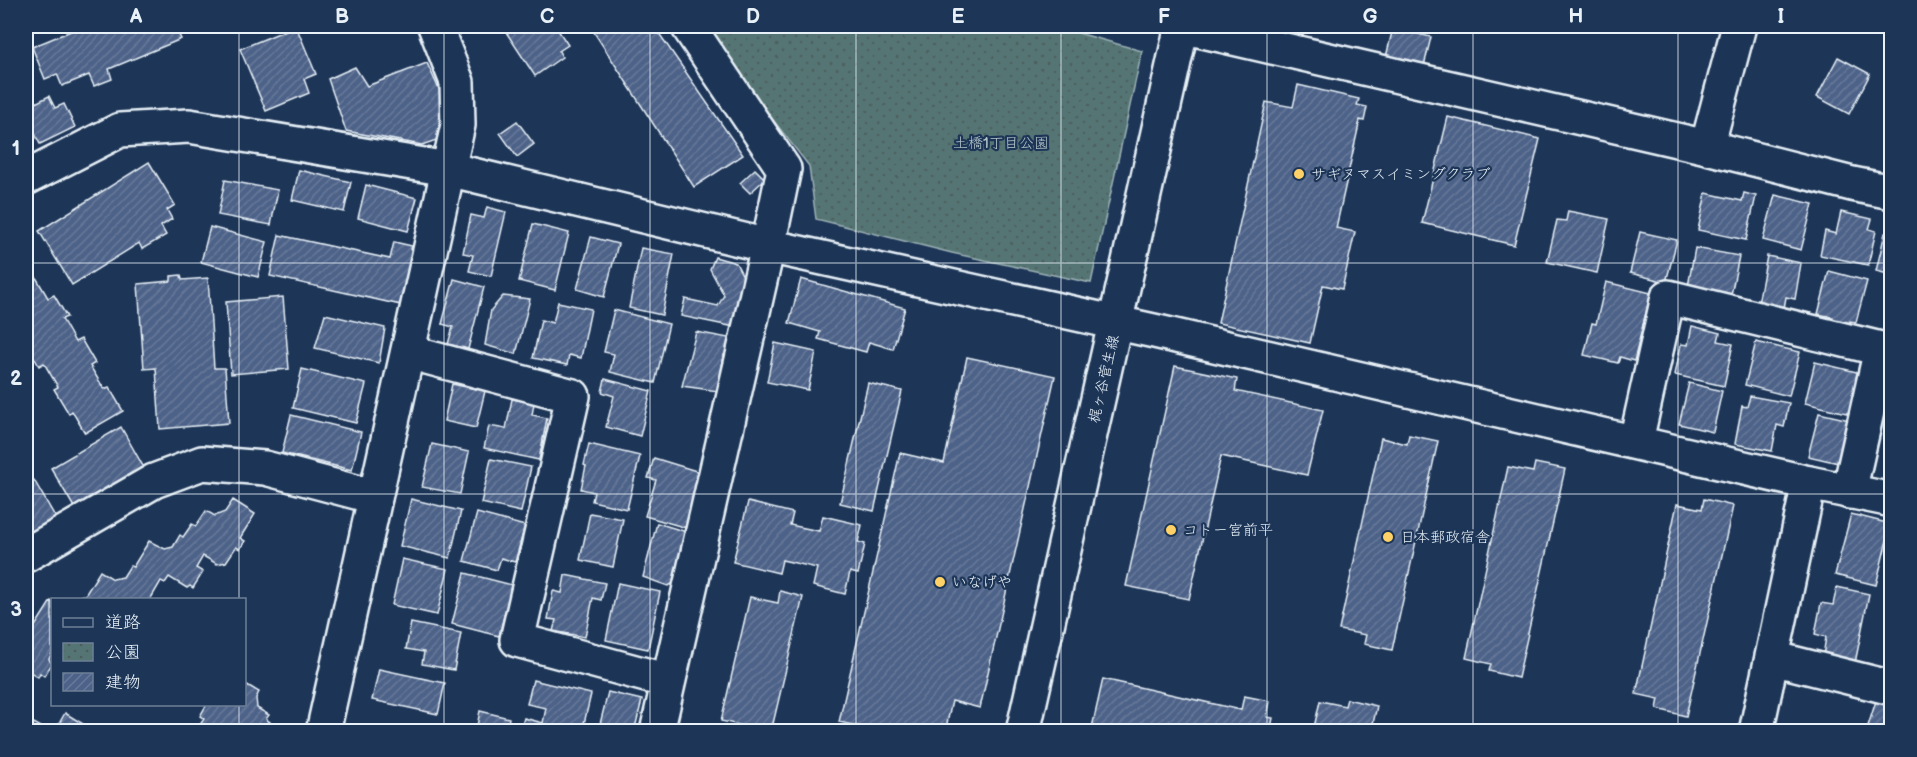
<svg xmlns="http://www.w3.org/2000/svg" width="1917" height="757" viewBox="0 0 1917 757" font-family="'Balsamiq Sans','Klee One',sans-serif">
  <defs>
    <pattern id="park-dots" width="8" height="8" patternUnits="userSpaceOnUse" patternTransform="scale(1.5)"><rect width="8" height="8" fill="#557574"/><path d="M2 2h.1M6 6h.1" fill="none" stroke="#4e5e5f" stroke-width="1.8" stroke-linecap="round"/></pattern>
    <pattern id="building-hatch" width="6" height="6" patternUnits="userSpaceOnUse" patternTransform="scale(1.5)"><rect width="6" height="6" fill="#4d6288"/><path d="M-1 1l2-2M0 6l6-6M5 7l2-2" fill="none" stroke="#67799a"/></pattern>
  </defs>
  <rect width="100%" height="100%" fill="#1d3557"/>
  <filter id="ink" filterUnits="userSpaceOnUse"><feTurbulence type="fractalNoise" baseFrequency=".0167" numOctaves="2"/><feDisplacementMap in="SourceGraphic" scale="12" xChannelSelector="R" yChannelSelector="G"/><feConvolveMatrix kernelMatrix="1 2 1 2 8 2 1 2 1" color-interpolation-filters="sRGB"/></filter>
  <g filter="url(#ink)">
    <path fill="url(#park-dots)" stroke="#9eb3b6" stroke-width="1.5" d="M700,26H1071L1075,32L1142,51L1091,283L952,253L816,219L809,166Z"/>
    <g fill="url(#building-hatch)" stroke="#e8f1f8" stroke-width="1.5">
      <path d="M83,26H175L181,39L109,69L112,79L94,86L89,75L62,86L57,74L45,79L32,47Z"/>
      <path d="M296,26L316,74L304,79L309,93L266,111L240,49Z"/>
      <path d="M502,26H564L558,30L568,45L559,51L562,57L535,76Z"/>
      <path d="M590,26H654L743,155L694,187Z"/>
      <path d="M1253,26H1291L1288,39L1251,31Z"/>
      <path d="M1416,26H1434L1433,29Z"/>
      <path d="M1858,26H1888L1884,31L1877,27L1872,35Z"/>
      <path d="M1393,28L1431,37L1424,66L1386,57Z"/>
      <path d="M1838,57L1870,74L1849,114L1817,97Z"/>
      <path d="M427,63L449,111L442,138L422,145L346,131L328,79L355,67L367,86Z"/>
      <path d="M1298,85L1359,99L1357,105L1367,107L1364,121L1360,120L1336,228L1355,232L1342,289L1323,285L1310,343L1218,323L1266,102L1293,107Z"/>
      <path d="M49,96L55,108L64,104L75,127L40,144L26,116V108Z"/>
      <path d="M1448,117L1540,139L1514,245L1422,223Z"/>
      <path d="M517,121L534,144L517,157L500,133Z"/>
      <path d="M149,162L175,205L167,210L172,219L161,226L166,235L142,249L139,243L72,285L39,231Z"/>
      <path d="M755,169L765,179L750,193L740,183Z"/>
      <path d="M299,170L351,182L344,212L292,200Z"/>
      <path d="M225,180L278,190L271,225L218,215Z"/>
      <path d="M366,185L417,198L408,231L358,218Z"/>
      <path d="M1706,193L1742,201L1744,193L1756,196L1746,240L1698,230Z"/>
      <path d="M1775,195L1813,204L1801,250L1763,240Z"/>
      <path d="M487,207L506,212L491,276L469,271L473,255L463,253L471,215L484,218Z"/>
      <path d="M1568,211L1609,219L1597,273L1547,262L1557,220L1566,221Z"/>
      <path d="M1841,212L1872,219L1869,229L1876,231L1868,265L1820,255L1825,231L1836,234Z"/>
      <path d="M533,224L569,233L555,290L519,281Z"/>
      <path d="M210,227L267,242L258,277L201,262Z"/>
      <path d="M1640,232L1677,240L1666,282L1630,273Z"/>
      <path d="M1885,233L1892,234V275L1876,271Z"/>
      <path d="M279,235L390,259L394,242L412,246L411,249L419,251L401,305L270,276Z"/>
      <path d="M591,237L618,244L604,297L577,289Z"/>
      <path d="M641,248L674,254L662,315L629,308Z"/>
      <path d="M1695,248L1739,256L1730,300L1687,292Z"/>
      <path d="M1767,256L1801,263L1795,299L1786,297L1783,314L1757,309Z"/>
      <path d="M715,257L736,263L746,282L735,327L681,316L685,299L718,306L724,295L710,269Z"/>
      <path d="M1829,271L1867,281L1856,322L1850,321L1848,330L1831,325L1833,317L1818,314Z"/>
      <path d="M34,274L48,298L54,295L67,317L62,319L75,342L81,339L95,363L90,366L104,389L109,387L123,411L85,433L72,411L69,414L54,389L58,387L44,363L39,366L26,343L30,340L26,331V279Z"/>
      <path d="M181,275L182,280L208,278L214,368H225L229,423L160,429L156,368L144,369L138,284L171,281V276Z"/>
      <path d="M454,279L484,287L468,349L448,344L453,327L442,324Z"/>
      <path d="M801,279L905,308L893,349L869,342L866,352L818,339L820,332L789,323Z"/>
      <path d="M1606,282L1651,293L1634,361L1620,357L1618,363L1584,355L1592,323L1596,324Z"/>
      <path d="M503,296L530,299L516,354L485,345L491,310Z"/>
      <path d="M283,297L289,369L231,374L226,302Z"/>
      <path d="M558,302L591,309L581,358L569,355L567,365L533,358L541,320L553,323Z"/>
      <path d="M614,310L669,324L655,383L610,372L614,354L604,352Z"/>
      <path d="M325,314L385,328L379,363L315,348Z"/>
      <path d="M1692,326L1720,333L1718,341L1733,344L1724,386L1675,375L1681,344L1688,345Z"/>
      <path d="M696,332L734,339L730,354L724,355L718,391L682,386Z"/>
      <path d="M1756,342L1800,352L1789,396L1745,385Z"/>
      <path d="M775,343L816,352L808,390L767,382Z"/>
      <path d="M967,357L1055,376L980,708L952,701L945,732H884L839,722L900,453L944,463Z"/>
      <path d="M1815,362L1865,374L1855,415L1805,403Z"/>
      <path d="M1175,366L1237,379L1235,391L1323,410L1307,475L1221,456L1189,599L1126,586Z"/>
      <path d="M302,369L366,384L356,423L293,408Z"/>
      <path d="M605,379L651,391L640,436L606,427L614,396L602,392Z"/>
      <path d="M868,383L902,391L874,511L840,503Z"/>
      <path d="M1689,383L1722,391L1713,432L1679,424Z"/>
      <path d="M452,384L485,391L476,428L444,421Z"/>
      <path d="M1750,396L1789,403L1784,427L1777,425L1772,451L1735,444L1742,406L1747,407Z"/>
      <path d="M512,399L534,403L532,415L547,418L539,460L484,448L489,426L506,429Z"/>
      <path d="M1819,413L1854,421L1843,464L1808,456Z"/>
      <path d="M291,415L361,432L352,470L282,453Z"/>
      <path d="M121,427L144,468L75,509L51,468Z"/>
      <path d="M1409,435L1438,441L1392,650L1364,644L1366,635L1339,630L1381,438L1407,444Z"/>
      <path d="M432,444L469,452L460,494L422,487Z"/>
      <path d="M589,444L640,456L627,509L592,501L594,492L581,489L586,466L584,465Z"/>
      <path d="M654,458L703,473L687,528L645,516L656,480L648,478Z"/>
      <path d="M491,459L531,467L521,512L481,503Z"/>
      <path d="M1535,463L1565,469L1518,678L1489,671L1491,664L1466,658L1508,467L1533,472Z"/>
      <path d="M34,480L57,520L26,539V484Z"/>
      <path d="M411,499L461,511L450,558L400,546Z"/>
      <path d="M1704,499L1733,506L1686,716L1657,709L1659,699L1636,694L1677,504L1702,509Z"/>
      <path d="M233,500L255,514L240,538L245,541L240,549L236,547L226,562L217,564L203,556L196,568L203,572L193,588L190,586L187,588L169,577L165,583L161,581L150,600H78L82,595L84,597L100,571L113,579L123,577L130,566L133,567L149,541L165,549L173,547L180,535L183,537L192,524L196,526L206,511L215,516L225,512Z"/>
      <path d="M748,502L793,513L790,525L819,531L823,516L862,525L858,542L865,544L858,574L850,572L845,594L813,586L817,568L782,560L779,573L733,562Z"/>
      <path d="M477,513L525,526L515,562L501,558L497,570L464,561Z"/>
      <path d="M590,513L623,519L613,567L580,560Z"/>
      <path d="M1851,514L1891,524L1876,585L1835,575Z"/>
      <path d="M657,523L690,533L680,580L668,586L643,577Z"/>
      <path d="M402,559L448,569L437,615L392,605Z"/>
      <path d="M465,573L512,585L499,636L452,624Z"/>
      <path d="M565,575L605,583L601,600L593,598L585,637L553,631L556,620L548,619L553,591L562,593Z"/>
      <path d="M618,583L660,592L648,649L606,640Z"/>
      <path d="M1837,587L1869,594L1855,663L1823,656L1826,637L1815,634L1821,603L1833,605Z"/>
      <path d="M780,591L803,597L771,732L721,721L750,597L778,603Z"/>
      <path d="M51,601L52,602V653L49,659L52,664L44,676L40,673L38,677L26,669V635L31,626L34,628Z"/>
      <path d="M411,623L461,633L454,670L422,664L424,652L406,649Z"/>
      <path d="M379,669L445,683L438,714L372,700Z"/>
      <path d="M1103,679L1241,710L1244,696L1270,701L1267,717L1273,718L1270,732H1091Z"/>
      <path d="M533,680L591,694L582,732H520L524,718L543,723L546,708L527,704Z"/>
      <path d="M244,683L259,692L256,698L257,708L269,715L266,719L270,722L263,732H195L204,719L200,716L207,704H244Z"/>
      <path d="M608,692L642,700L634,732H598Z"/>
      <path d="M1347,699L1377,706L1371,732H1313L1320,701L1345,706Z"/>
      <path d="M1876,701L1892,706V732H1882V730L1868,726Z"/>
      <path d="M480,711L509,718L506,732L477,726Z"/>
      <path d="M65,713L96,732H26L28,723L33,725L34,723L48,731L56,729Z"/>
      <path d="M137,726L146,732H129L131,730L134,731Z"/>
    </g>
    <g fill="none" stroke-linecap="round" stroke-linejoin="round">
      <g stroke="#e8f1f8" stroke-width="38">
        <g id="minor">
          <path d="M1181,26L1707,147L1852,184L1892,192"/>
          <path d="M1707,147L1739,26"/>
          <path d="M26,178L120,130L189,126L448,169L768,246L1154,331L1809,483L1892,500"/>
          <path d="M408,352L573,396L517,640L668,681"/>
          <path d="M1636,441L1668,297L1881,349L1849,492"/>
          <path d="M26,555L154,481L202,463L265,468L375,497"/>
          <path d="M1772,658L1892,688"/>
          <path d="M323,732L458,125L457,82L435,26"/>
          <path d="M657,732L768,246L784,169L688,26"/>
          <path d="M1756,732L1809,483"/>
        </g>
      </g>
      <g stroke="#e8f1f8" stroke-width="38">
        <path id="tertiary" d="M1023,732L1182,26"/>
      </g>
      <use href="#minor" stroke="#1d3557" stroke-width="33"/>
      <use href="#tertiary" stroke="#1d3557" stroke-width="33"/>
    </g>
  </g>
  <path fill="none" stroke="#e8f1f8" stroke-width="1.5" stroke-opacity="0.55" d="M239,26V600M444,26V732M650,26V732M856,26V732M1061,26V732M1267,26V732M1473,26V732M1678,26V732M26,263H1892M26,494H1892M239,704V732"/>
  <g fill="#ffd166" stroke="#1d3557" stroke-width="2">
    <circle cx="1299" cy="174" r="6"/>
    <circle cx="1171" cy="530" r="6"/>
    <circle cx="1388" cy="537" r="6"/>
    <circle cx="940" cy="582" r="6"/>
  </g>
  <g text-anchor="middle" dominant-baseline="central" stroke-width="4.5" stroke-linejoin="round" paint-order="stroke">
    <g font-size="15" fill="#b5c6ca" stroke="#1d3557">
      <text x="1001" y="143">土橋1丁目公園</text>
    </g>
    <g font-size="15" fill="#e8f1f8" stroke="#1d3557" text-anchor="start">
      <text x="1311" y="174">サギヌマスイミングクラブ</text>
      <text x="1183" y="530">コトー宮前平</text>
      <text x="1400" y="537">日本郵政宿舎</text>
      <text x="952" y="582">いなげや</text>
    </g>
    <g font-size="15" fill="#e8f1f8" stroke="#1d3557">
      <text transform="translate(1104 379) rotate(-77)">梶ヶ谷菅生線</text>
    </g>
  </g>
  <rect width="1917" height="757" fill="none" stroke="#1d3557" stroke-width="66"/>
  <rect x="51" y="598" width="195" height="108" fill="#1d3557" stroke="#6e8097" stroke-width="1.5"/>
  <rect x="63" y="618" width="30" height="9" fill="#1d3557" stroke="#6e8097" stroke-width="1.5"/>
  <text x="105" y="628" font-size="18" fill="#e8f1f8">道路</text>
  <rect x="63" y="643" width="30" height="18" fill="url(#park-dots)" stroke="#6e8097" stroke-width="1.5"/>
  <text x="105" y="658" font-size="18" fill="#e8f1f8">公園</text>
  <rect x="63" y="673" width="30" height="18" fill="url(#building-hatch)" stroke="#6e8097" stroke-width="1.5"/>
  <text x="105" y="688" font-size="18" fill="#e8f1f8">建物</text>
  <rect x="33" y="33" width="1851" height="691" fill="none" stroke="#e8f1f8" stroke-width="2"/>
  <g font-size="20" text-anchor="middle" font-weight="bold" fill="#e8f1f8">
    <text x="136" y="23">A</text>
    <text x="342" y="23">B</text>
    <text x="547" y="23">C</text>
    <text x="753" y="23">D</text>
    <text x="958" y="23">E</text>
    <text x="1164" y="23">F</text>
    <text x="1370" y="23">G</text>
    <text x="1576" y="23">H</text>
    <text x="1781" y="23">I</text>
    <text x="16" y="155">1</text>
    <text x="16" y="385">2</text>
    <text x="16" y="616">3</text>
  </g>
</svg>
